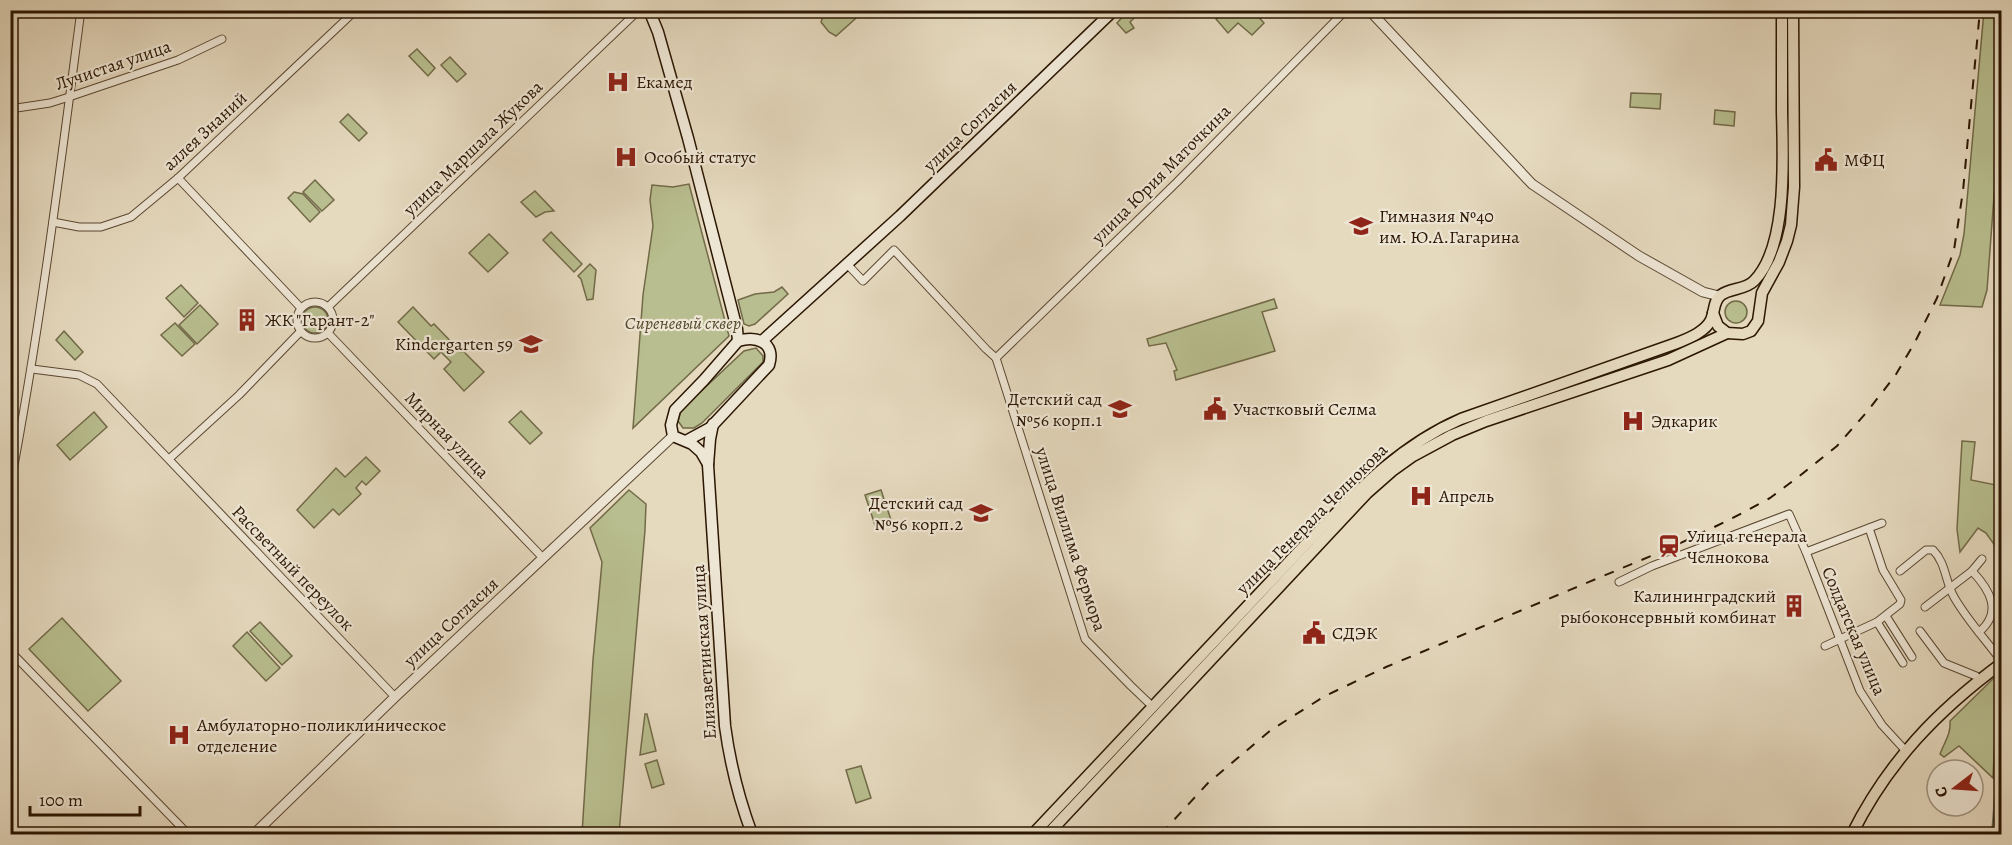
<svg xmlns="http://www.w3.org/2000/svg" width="2012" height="845" viewBox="0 0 2012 845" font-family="Alegreya,serif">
  <rect width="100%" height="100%" fill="#e5d9be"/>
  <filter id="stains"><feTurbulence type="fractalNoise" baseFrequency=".00333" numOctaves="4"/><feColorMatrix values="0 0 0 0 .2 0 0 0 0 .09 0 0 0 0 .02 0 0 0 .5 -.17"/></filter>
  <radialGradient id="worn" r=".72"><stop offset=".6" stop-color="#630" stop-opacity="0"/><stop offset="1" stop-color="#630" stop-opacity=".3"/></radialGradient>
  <g fill="#b8be8f" stroke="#726a48" stroke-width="1.5">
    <path d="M825,11V10L864,11L836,36L829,32L821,22Z"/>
    <path d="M1128,11H1141L1130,22L1134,28L1126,33L1117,23Z"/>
    <path d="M1224,11H1253L1264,23L1252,35L1238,23L1228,33L1216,19Z"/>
    <path d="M1984,11H2002L2001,103L1987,290L1982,307L1940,305L1960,255L1964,234Z"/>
    <path d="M417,49L435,68L428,76L409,56Z"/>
    <path d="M450,57L466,74L457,82L441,65Z"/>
    <path d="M1631,93L1661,94L1660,109L1630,107Z"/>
    <path d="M1715,110L1735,112L1734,126L1714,124Z"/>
    <path d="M348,114L367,133L359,141L340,122Z"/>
    <path d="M315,180L334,200L322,211L303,192Z"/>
    <path d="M689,184L729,336L633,428L643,295L653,226L650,200L652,185L673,187Z"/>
    <path d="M535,191L554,211L545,212L536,217L521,202Z"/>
    <path d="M294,192L303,194L320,212L310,222L288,198Z"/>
    <path d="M551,232L582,264L574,272L543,240Z"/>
    <path d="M489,234L508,253L488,272L469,253Z"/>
    <path d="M590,264L596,270L593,299L587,300L581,279L578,276Z"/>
    <path d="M181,285L198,303L184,317L166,298Z"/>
    <path d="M782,287L788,294L755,324L749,326L744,324L738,300L755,294L774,292Z"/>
    <path d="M1274,299L1277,308L1262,312L1275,351L1176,380L1174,371L1177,370L1166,343L1149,346L1147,339Z"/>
    <circle cx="1736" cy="312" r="11"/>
    <path d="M200,305L218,324L197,344L179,325Z"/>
    <path d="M413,307L431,326L434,324L461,352L463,351L484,372L464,391L444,369L451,362L441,352L434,359L398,322Z"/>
    <circle cx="315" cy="320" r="13"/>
    <path d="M175,323L195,344L182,356L161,335Z"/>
    <path d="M64,331L83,352L75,360L56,340Z"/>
    <path d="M756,348L763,356V362L702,423L694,428H683L678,421L681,410L744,351Z"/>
    <path d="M521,411L542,433L530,444L509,422Z"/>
    <path d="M94,412L107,427L70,460L57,445Z"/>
    <path d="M1962,441L1975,442L1971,480L2001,486V554L1986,533L1978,528L1960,552L1957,529Z"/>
    <path d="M366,457L380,471L366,485L362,481L356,488L361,494L339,515L333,509L314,528L297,510L336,468L345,477Z"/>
    <path d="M629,490L646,504L645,530L619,834H582L593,660L602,562L590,528Z"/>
    <path d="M881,490L891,520L875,525L865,495Z"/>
    <path d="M62,618L121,681L88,711L29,649Z"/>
    <path d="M260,622L292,656L282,665L250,631Z"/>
    <path d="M247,632L280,668L266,681L233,646Z"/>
    <path d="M1998,674L1993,778L1959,746L1944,757L1940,754C1945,741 1951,734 1950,721Z"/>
    <path d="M645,714H647L656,751L640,755Z"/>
    <path d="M657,760L664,784L652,788L645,764Z"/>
    <path d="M861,766L871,798L856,803L846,770Z"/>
  </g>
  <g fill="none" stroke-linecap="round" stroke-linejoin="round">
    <path stroke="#6c786f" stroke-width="2" d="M1992,834L2002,704"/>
    <g stroke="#5a4731" stroke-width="9">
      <g id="minor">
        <path d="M10,109L50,103L69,97L178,60L222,39"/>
        <path d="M178,178L301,308"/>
        <path d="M53,222L79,227H101L131,217L178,178L356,10"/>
        <path d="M847,264L863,281L894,250L986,349L996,358"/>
        <circle cx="315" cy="320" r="18"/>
        <path d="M328,307L639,10"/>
        <path d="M328,333L543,558"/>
        <path d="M996,358L1177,182L1346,10"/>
        <path d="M996,358L1085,639L1131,686L1153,707"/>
        <path d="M32,369L79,375L97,384L395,697"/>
        <path d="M169,459L239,395L301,331"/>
        <path d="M10,487C40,329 60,170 81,10"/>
        <path d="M1806,552L1882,523"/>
        <path d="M1900,571L1926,550H1933C1946,563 1945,581 1954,597C1967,620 1986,640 2002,662"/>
        <path d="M1619,582L1652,566L1789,514L1806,552L1860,691L1882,725L1905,750"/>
        <path d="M1925,607L1972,571"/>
        <path d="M1886,616L1912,657"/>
        <path d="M1877,622L1903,663"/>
        <path d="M1920,631L1944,663L1976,676L1979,680"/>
        <path d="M1979,632C2003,612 1990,590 1972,571L1982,559"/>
        <path d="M1825,646L1877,622L1900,604L1901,600L1883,570L1869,528"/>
        <path d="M10,651L188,834"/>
        <path d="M1996,834L2002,779"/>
      </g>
    </g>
    <g stroke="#5a4731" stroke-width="11">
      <g id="tertiary">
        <path d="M1369,10L1532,184L1639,256L1703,292L1719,296"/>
        <path d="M254,834L395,697L673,436"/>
      </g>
    </g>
    <g stroke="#2b1602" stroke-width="13">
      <g id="secondary">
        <path d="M649,10L658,32L688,138L737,329L738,341"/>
        <path d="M762,341L900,216L1114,10"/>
        <path d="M713,424L710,439L708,465L725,726C730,763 739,799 752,834"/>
        <path d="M686,441L710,428L769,365C776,343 757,335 738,341L704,380L675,410L671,425L673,436L692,444L701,452L708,464"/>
      </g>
    </g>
    <g stroke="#2b1602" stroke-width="13">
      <g id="primary">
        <path d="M1713,313L1718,326L1727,333L1743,334L1751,331L1758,321L1762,293L1779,262L1787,241L1791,225L1794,187L1793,10"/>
        <path d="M1033,834L1304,546C1353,496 1396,447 1461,419L1677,343C1689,338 1705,332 1711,320C1715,311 1713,301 1721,295C1730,288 1745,290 1754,281C1788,247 1783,157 1782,112C1782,78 1782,44 1782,10"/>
        <path d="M1048,834L1367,493L1392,471L1413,456L1452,435L1486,421L1668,360L1727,333"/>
        <path d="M1852,834C1888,762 1937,711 2002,663"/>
      </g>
    </g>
    <use href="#minor" stroke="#eee6d5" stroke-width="7"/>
    <use href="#tertiary" stroke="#eee6d5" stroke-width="9"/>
    <use href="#secondary" stroke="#eee6d5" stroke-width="10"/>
    <use href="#primary" stroke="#e5d9be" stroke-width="10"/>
    <path stroke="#2b1602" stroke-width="2" stroke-dasharray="10 10" stroke-linecap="butt" d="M1161,834L1208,783L1271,730L1325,696L1386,667L1670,548L1729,520L1770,498L1802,474L1837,446L1866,413L1895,376L1915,342L1937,298L1954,250L1963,191L1980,10"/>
  </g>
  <defs>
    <g id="hospital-bare" transform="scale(1.8)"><path d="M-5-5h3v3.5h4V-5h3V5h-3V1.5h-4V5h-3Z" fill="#8f2418" stroke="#eee6d5" stroke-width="2.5" paint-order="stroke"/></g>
    <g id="civic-bare" transform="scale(1.8)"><path d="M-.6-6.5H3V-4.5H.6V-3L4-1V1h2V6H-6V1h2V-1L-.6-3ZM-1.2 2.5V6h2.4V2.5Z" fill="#8f2418" stroke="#eee6d5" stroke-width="2.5" paint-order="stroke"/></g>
    <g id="school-bare" transform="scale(1.8)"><path d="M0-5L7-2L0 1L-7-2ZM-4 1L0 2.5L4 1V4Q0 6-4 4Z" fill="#8f2418" stroke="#eee6d5" stroke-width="2.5" paint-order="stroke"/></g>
    <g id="building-bare" transform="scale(1.8)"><path d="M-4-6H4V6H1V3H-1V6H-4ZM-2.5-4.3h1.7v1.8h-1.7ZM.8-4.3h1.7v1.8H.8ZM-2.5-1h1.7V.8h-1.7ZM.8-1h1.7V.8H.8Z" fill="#8f2418" stroke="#eee6d5" stroke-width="2.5" paint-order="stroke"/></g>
    <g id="station-bare" transform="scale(1.8)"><path d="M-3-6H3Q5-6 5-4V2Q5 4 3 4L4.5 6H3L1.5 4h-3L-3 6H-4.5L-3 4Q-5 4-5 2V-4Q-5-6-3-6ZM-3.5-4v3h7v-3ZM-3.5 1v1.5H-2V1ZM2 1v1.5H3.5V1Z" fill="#8f2418" stroke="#eee6d5" stroke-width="2.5" paint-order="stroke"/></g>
  </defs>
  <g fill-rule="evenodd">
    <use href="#hospital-bare" x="618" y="82"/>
    <use href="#hospital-bare" x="626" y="157"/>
    <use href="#civic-bare" x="1826" y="160"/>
    <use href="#school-bare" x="1361" y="226"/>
    <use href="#building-bare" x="247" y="320"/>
    <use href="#school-bare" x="531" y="344"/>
    <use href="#school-bare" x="1120" y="409"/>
    <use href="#civic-bare" x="1215" y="409"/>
    <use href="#hospital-bare" x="1633" y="421"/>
    <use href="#hospital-bare" x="1421" y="496"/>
    <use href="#school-bare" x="981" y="513"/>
    <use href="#station-bare" x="1669" y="546"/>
    <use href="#building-bare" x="1794" y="606"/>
    <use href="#civic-bare" x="1314" y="633"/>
    <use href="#hospital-bare" x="179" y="735"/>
  </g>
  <g text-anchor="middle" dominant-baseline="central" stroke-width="4.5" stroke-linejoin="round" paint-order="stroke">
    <g font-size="18" fill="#2b1602" stroke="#eee6d5">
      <text transform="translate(113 65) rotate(-19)">Лучистая улица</text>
      <text transform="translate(970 126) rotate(-44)">улица Согласия</text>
      <text transform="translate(205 131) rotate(-43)">аллея Знаний</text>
      <text transform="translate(473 148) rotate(-44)">улица Маршала Жукова</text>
      <text transform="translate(1161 174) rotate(-45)">улица Юрия Маточкина</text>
      <text transform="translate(447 435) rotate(46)">Мирная улица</text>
      <text transform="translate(1312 519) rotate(-45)">улица Генерала Челнокова</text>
      <text transform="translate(1071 539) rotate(72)">улица Виллима Фермора</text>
      <text transform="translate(293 568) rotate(46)">Рассветный переулок</text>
      <text transform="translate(451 622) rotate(-43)">улица Согласия</text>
      <text transform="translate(1854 631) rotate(67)">Солдатская улица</text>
      <text transform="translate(704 652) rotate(-94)">Елизаветинская улица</text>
    </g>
    <g font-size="18" fill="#2b1602" stroke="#eee6d5" text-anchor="start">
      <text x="636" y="82">Екамед</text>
      <text x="644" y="157">Особый статус</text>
      <text x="1844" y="160">МФЦ</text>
      <text x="1379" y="216">Гимназия №40<tspan x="1379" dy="21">им. Ю.А.Гагарина</tspan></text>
      <text x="265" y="320">ЖК "Гарант-2"</text>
      <text x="513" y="344" text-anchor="end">Kindergarten 59</text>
      <text x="1102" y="399" text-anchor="end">Детский сад<tspan x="1102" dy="21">№56 корп.1</tspan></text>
      <text x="1233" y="409">Участковый Селма</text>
      <text x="1651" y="421">Эдкарик</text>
      <text x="1439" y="496">Апрель</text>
      <text x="963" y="503" text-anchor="end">Детский сад<tspan x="963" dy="21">№56 корп.2</tspan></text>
      <text x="1687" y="536">Улица генерала<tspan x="1687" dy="21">Челнокова</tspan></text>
      <text x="1776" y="596" text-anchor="end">Калининградский<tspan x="1776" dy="21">рыбоконсервный комбинат</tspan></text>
      <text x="1332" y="633">СДЭК</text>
      <text x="197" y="725">Амбулаторно-поликлиническое<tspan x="197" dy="21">отделение</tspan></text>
    </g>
    <g font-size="18" font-style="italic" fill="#55482c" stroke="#eee6d5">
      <text x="683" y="323">Сиреневый сквер</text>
    </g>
  </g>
  <rect width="2012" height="845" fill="none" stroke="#e5d9be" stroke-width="36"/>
  <rect x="12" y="12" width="1988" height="821" fill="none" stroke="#2b1602" stroke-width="3"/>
  <rect x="18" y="18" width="1976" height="809" fill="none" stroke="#2b1602" stroke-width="1.5"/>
  <g transform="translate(1955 788) rotate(253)"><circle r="28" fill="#eee6d5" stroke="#a09381" stroke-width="1.5"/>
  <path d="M0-4.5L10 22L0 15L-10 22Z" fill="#8f2418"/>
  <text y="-9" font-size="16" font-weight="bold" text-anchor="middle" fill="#2b1602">С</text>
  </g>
  <path d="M30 806v9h110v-9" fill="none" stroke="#2b1602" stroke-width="3"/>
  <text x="39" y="806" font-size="18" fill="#2b1602" stroke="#eee6d5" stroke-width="4.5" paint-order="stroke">100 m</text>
  <rect width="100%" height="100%" filter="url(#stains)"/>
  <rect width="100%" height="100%" fill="url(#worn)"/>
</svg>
